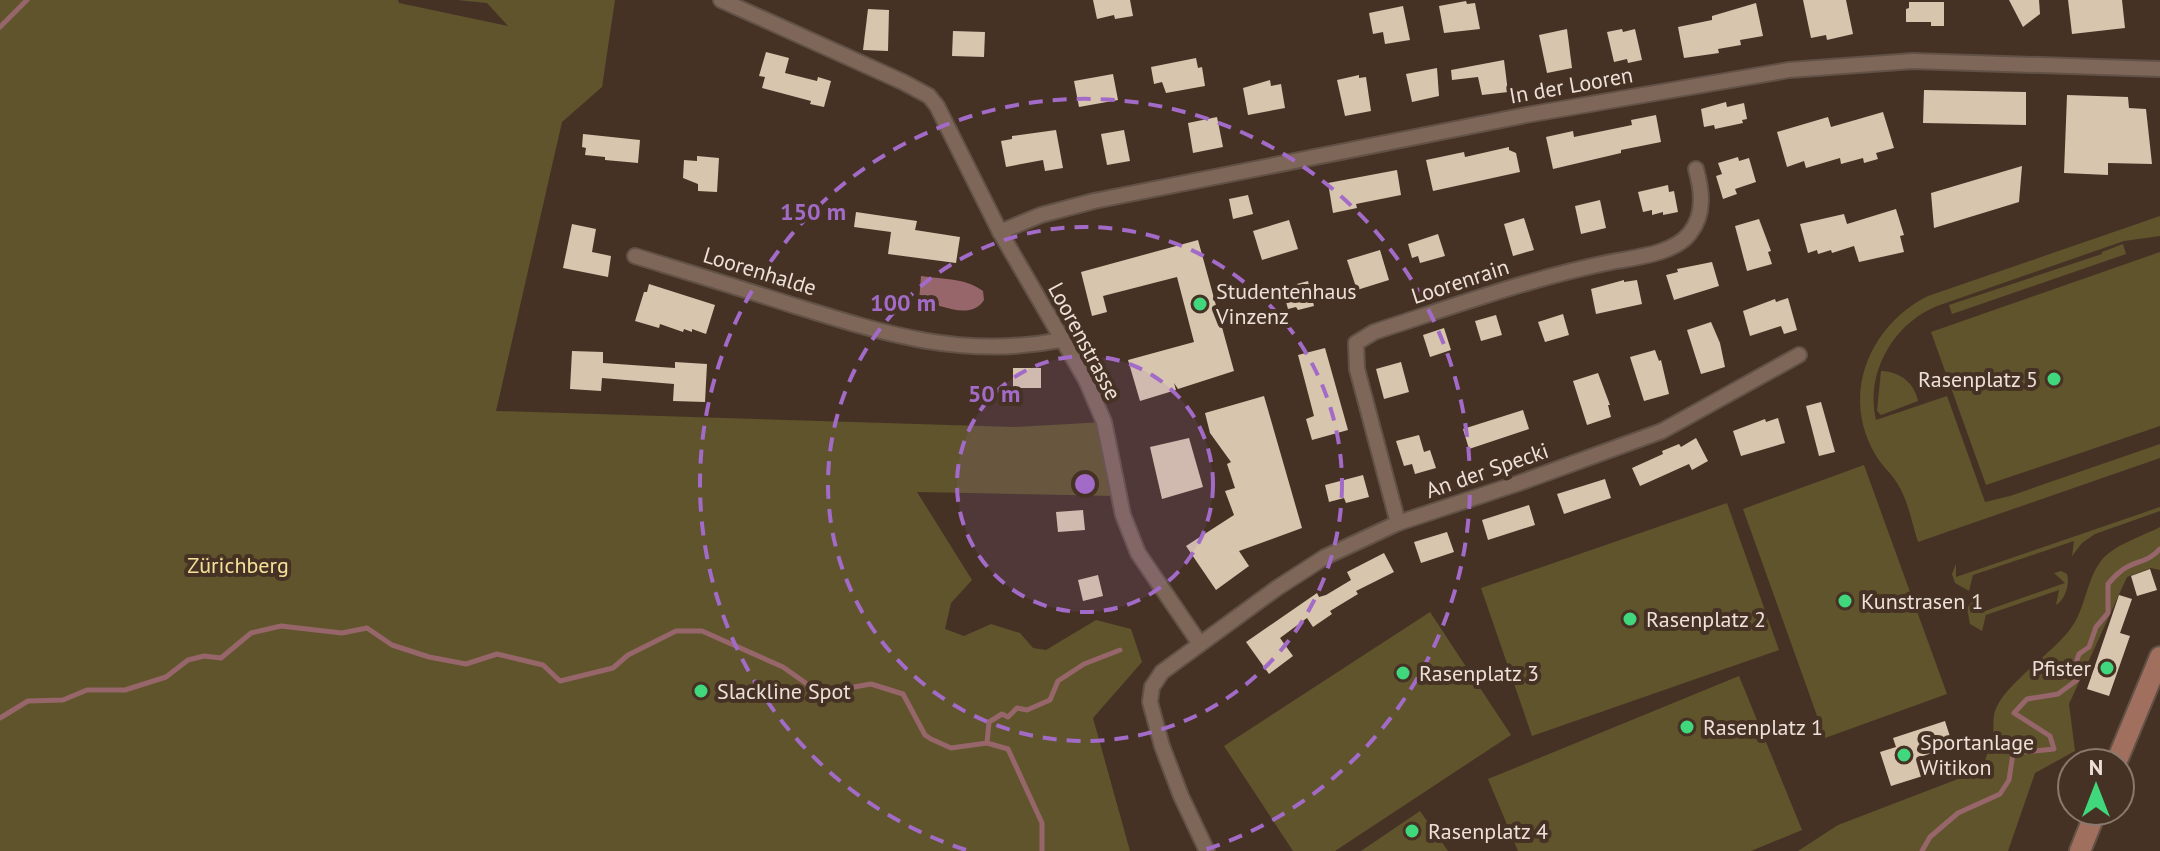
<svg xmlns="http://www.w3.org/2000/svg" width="2160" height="851" viewBox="0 0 2160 851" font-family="'PT Sans',sans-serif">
  <rect width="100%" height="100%" fill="#463225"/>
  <g fill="#60542c">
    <path d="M0,0H398L399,3L508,26L487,3L457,0H615L602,87L562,122L496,411L1014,427L1104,422L1119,496L917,492L972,580L951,603L945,629L964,636L991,624L1020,633L1033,648L1046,650L1096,620L1131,629L1142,662L1093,718L1130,851H0Z"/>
    <path d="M2160,216V236L2124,241L1937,306C1893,324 1865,373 1876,420L1947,396L1985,502L2010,496L2160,444V458L1918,542C1912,524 1908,499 1897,483C1891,473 1881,465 1875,454C1840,394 1870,325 1928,296Z"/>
    <path d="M2123,244L2126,254L1952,314L1949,305L2102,254V252Z"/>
    <path d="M2160,252V426L1986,485L1931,332Z"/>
    <path d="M1881,371C1901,372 1914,383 1918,401L1881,415L1877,411Z"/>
    <path d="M1864,465L1947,694L1825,738L1743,509Z"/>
    <path d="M1727,503L1779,650L1532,736L1481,588Z"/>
    <path d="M2160,507V511L2095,534L2082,543L2072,556L2074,541L1973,575L1969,591L1955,583L1952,574L1956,564V577Z"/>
    <path d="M2160,527V570L2151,568L2127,577L2069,704L2075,751L2035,773L2008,851H1798L1838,825L1984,769C1985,756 1991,746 1993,733C1994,727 1993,721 1994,715C2000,686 2052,655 2071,628C2086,608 2086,580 2101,561C2113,545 2143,536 2160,527Z"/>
    <path d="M2061,571L2067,574C2070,584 2065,600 2056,605L2059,590L1986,615L1982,631L1970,624L1967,608L1973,601L1985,611L2065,583L2054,573Z"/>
    <path d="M1430,612L1511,735L1335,851H1293L1224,746Z"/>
    <path d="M1739,676L1802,830L1751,851H1518L1488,779Z"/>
    <path d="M1420,811L1448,851H1361Z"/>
  </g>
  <path fill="#96666a" d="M921,276C941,279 966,278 983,291L984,300C970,322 939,303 919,301Z"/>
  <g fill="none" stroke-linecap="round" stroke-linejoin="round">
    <g stroke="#96666a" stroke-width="5">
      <path d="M0,27L27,0"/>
      <path d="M0,718L28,701L63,700L87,690H125L166,677L188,660L204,656L221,658L251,633L281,626L342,633L367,628L392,645L429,657L466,664L497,654L543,665L560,681L613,668L628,655L676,631H702L783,667L814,689L837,690L871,684L903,694L925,735L931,739L951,748L987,743L1008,749L1042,823V851"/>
      <path d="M987,743L989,722L1002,714L1008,717L1017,708L1027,710L1050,700L1058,681L1084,664L1120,650"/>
      <path d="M1922,851L1930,837L1958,813L2000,794L2009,780L2013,753L2054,749L2050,736L2014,713L2027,699L2058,694L2077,680L2076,663L2079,654L2089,647L2096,627L2108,613V584C2114,577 2120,570 2129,566C2142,560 2150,560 2160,549"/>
    </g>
  </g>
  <g fill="#d7c5ae">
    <path d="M1093,0H1130L1133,16L1115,19L1114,15L1097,19Z"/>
    <path d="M1803,0H1846L1853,34L1827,40L1826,35L1811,38Z"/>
    <path d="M2009,0H2039L2040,14L2023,27Z"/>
    <path d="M2068,0H2122L2125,28L2072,34Z"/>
    <path d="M1466,1L1467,4L1475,3L1480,29L1444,33L1439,6Z"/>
    <path d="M1909,2H1944V26H1931V22H1906V9L1909,8Z"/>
    <path d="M1756,3L1763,36L1740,40L1741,45L1718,49L1719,53L1684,58L1678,27L1712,20V16Z"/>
    <path d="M1403,6L1410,40L1385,44L1383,32L1373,34L1369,13Z"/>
    <path d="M868,9L889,10L888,51L863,50Z"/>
    <path d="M1567,29L1572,68L1547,73L1539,35Z"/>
    <path d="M1622,29L1623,32L1635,29L1642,60L1628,63L1627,59L1614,62L1607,32Z"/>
    <path d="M953,31L985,32L984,57L952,56Z"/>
    <path d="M766,52L789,58L785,73L817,81L818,77L831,81L824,107L810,104L811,101L762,88L765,77L759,76Z"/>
    <path d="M1196,58L1198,68L1202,67L1205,86L1166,93L1162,82L1154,84L1151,67Z"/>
    <path d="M1504,60L1508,92L1482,95L1478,77L1452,80L1451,70Z"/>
    <path d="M1437,68L1439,96L1412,102L1406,74Z"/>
    <path d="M1113,74L1118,100L1079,107L1074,81Z"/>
    <path d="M1359,75V78L1366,77L1371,111L1345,116L1337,80Z"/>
    <path d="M1270,80L1271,86L1281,84L1285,108L1248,115L1243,88Z"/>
    <path d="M1924,90L2026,92V125L1923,123Z"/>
    <path d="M2067,95L2128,97L2129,108L2146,109L2152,164L2108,163V175L2064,173Z"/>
    <path d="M1726,102L1727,107L1744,103L1747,119L1742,120L1743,123L1715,129L1714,125L1704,127L1701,109Z"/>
    <path d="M1883,112L1894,148L1876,153L1878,159L1864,163L1863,158L1841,164L1840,158L1806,168L1804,161L1787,167L1777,132L1828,117L1831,127Z"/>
    <path d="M1656,115L1661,142L1621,150V153L1553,169L1546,137L1573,131L1574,137L1632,125L1631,120Z"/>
    <path d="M1217,117L1223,147L1193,153L1188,123Z"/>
    <path d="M1056,130L1063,168L1045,171L1043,160L1006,167L1001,141L1012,139V136Z"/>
    <path d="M1124,130L1130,161L1107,165L1101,134Z"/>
    <path d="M583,134L640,140L638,163L605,160V157L585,155L586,148L582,147Z"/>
    <path d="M1509,147V150L1516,153L1520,172L1433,191L1426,160L1464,152L1465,157Z"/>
    <path d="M697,156L719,158L717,192L698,191V184L683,178L684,160L697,161Z"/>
    <path d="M1738,157L1739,161L1749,158L1756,182L1735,189L1737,194L1723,199L1716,176L1722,174L1718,163Z"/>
    <path d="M2022,166L2019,202L1934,228L1931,193Z"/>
    <path d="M1397,170L1401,195L1356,204L1357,208L1333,213L1328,183Z"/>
    <path d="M1668,185L1669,192L1674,191L1678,212L1663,215V212L1652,215V210L1643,212L1638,192Z"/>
    <path d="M1248,195L1253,214L1233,219L1229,199Z"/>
    <path d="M1600,200L1606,228L1581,234L1575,206Z"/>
    <path d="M1896,209L1904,235L1900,236L1904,252L1859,262L1854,246L1832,253L1831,250L1818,254L1817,250L1808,253L1800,224L1844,214L1847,224Z"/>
    <path d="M856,212L917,221L915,230L960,237L956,263L888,254L891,232L854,227Z"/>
    <path d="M1524,218L1534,250L1513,256L1504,224Z"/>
    <path d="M1759,219L1771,251L1768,252L1772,264L1747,271L1735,226Z"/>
    <path d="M1289,220L1298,249L1262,260L1253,231Z"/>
    <path d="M572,224L596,229L592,252L611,256L608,277L563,268Z"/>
    <path d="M1438,234L1445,256L1420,263L1418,256L1412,258L1408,244Z"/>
    <path d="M1198,240L1234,371L1178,389L1174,383L1176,390L1140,401L1128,360L1194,342L1177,277L1103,296L1107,312L1092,316L1081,272Z"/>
    <path d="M1380,250L1389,280L1357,290L1347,260Z"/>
    <path d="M1712,262L1719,286L1674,300L1666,275L1678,272L1677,269Z"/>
    <path d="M1624,280V282L1637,280L1642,304L1596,314L1591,289Z"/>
    <path d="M1308,281L1314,306L1298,310L1296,307L1288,309L1282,288Z"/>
    <path d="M649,284L715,305L706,334L692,329V332L684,329L683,332L660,324L659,328L635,321L644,292H647Z"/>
    <path d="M1788,298L1797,330L1784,334L1781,326L1750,336L1743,311L1775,299L1776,302Z"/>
    <path d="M1563,314L1569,335L1545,342L1538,322Z"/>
    <path d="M1496,315L1502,335L1481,341L1475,321Z"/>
    <path d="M1711,322L1720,343L1725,367L1701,374L1687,330Z"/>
    <path d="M1444,328L1451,350L1430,357L1423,335Z"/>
    <path d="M1325,348L1348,430L1312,440L1306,419L1314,416L1298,355Z"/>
    <path d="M1655,350L1659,361L1661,360L1669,394L1644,401L1630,357Z"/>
    <path d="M572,351L603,352V363L675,368V362L707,364L705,402L673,401L674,384L602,378L601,391L570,389Z"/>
    <path d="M1401,362L1409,392L1384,399L1376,369Z"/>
    <rect x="1013" y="368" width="28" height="20"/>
    <path d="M1598,373L1610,405H1608L1611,417L1587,425L1573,381Z"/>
    <path d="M1264,396L1302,528L1239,551L1249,566L1216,590L1186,546L1234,515L1225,491L1235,488L1227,464L1231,462L1210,433L1205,413Z"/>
    <path d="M1821,402L1835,452L1819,456L1806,406Z"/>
    <path d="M1523,410L1529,429L1469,449L1463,429Z"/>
    <path d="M1778,418L1785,443L1741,456L1733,431L1765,419L1766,422Z"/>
    <path d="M1419,435L1424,452L1430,450L1436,468L1415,474L1412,464L1404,466L1396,441Z"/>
    <path d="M1189,438L1203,487L1162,499L1150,447Z"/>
    <path d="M1696,438L1708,461L1692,470L1689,464L1640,486L1632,468L1663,454L1662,451L1679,444L1681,447Z"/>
    <path d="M1363,475L1369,497L1346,503L1344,498L1329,502L1325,485Z"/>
    <path d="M1605,479L1611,498L1564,514L1557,494Z"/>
    <path d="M1529,505L1535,525L1488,540L1482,520Z"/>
    <path d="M1083,510L1085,530L1058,532L1056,512Z"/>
    <path d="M1447,532L1454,552L1421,563L1414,542Z"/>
    <path d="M1384,553L1394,572L1356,591L1358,594L1330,611L1332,614L1313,627L1307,618L1280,638L1293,656L1269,674L1246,642L1317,593L1319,597L1326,595L1351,580L1347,572Z"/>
    <path d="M2150,569L2157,590L2137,596L2131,576Z"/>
    <path d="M1098,575L1103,596L1083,601L1078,580Z"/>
    <path d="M2119,595L2132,599L2120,633L2130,636L2109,696L2087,689Z"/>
    <path d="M1945,721L1953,746L1920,757L1926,775L1891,786L1880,752L1896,747L1893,738Z"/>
  </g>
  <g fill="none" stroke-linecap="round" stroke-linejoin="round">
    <g stroke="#625146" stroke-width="18">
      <g id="street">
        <path d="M721,0L903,82L929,96L937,106L1000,232L1086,380L1104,422L1123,515L1138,553L1200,644"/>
        <path d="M1000,232L1041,215L1094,201L1526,115L1789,70L1913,61L2160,69"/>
        <path d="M635,256C687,272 740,288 792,305C885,334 963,359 1061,340"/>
        <path d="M1398,523L1357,369L1356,343L1374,332C1454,306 1534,277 1616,261C1639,257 1675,253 1690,233C1705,214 1702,191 1696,169"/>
        <path d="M1207,851L1181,796L1162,746L1150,702L1152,687L1162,672L1277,588L1325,557L1398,523L1519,483L1662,431L1799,355"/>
      </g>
    </g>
    <g stroke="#625146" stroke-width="24">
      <g id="secondary">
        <path d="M2116,763L2160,657"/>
        <path d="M2080,851L2096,811"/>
      </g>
    </g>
    <use href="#street" stroke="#7e6759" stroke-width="14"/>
    <use href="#secondary" stroke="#a16f5e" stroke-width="20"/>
  </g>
  <circle cx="1085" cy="484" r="128" fill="#a36bc8" fill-opacity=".12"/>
  <g fill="none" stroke="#a36bc8" stroke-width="4" stroke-dasharray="14 10">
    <circle cx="1085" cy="484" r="128"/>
    <circle cx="1085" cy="484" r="257"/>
    <path d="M966 850A385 385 0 1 1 1204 850"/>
  </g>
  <g fill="#41d77c" stroke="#463225" stroke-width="3">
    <circle cx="1200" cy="304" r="8"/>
    <circle cx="2054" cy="379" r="8"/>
    <circle cx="1845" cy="601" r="8"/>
    <circle cx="1630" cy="619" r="8"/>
    <circle cx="2107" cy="668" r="8"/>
    <circle cx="1403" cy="673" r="8"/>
    <circle cx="701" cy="691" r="8"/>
    <circle cx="1687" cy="727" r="8"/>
    <circle cx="1904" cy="755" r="8"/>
    <circle cx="1412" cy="831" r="8"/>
  </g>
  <g text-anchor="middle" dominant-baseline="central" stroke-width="8" stroke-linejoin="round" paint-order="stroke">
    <g font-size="22" fill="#ede0d8" stroke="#463225">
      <text transform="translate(1571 85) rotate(-10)">In der Looren</text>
      <text transform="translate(760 271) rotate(17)">Loorenhalde</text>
      <text transform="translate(1460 281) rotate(-18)">Loorenrain</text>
      <text transform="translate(1085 341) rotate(62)">Loorenstrasse</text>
      <text transform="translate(1487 470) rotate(-19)">An der Specki</text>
    </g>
    <g font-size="22" fill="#ede0d8" stroke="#463225" text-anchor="start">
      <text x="1216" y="291">Studentenhaus<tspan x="1216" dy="25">Vinzenz</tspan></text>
      <text x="2038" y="379" text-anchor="end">Rasenplatz 5</text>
      <text x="1861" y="601">Kunstrasen 1</text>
      <text x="1646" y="619">Rasenplatz 2</text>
      <text x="2091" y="668" text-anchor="end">Pfister</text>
      <text x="1419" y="673">Rasenplatz 3</text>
      <text x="717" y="691">Slackline Spot</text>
      <text x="1703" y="727">Rasenplatz 1</text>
      <text x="1920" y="742">Sportanlage<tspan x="1920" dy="25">Witikon</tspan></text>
      <text x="1428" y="831">Rasenplatz 4</text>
    </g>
    <g font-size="22" fill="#f6e19a" stroke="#463225">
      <text x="238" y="565">Zürichberg</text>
    </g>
  </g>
  <circle cx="1085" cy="484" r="12" fill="#a36bc8" stroke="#463225" stroke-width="4"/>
  <g font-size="24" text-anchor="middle" font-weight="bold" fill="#a36bc8" stroke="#463225" stroke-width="8" stroke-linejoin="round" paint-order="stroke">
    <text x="813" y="220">150 m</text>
    <text x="903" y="311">100 m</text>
    <text x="994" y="402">50 m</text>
  </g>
  <g transform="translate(2096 787)"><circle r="38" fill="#463225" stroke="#89786d" stroke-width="2"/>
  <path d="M0-6L14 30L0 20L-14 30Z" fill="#41d77c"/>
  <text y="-12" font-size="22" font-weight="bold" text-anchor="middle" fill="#ede0d8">N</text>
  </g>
</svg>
